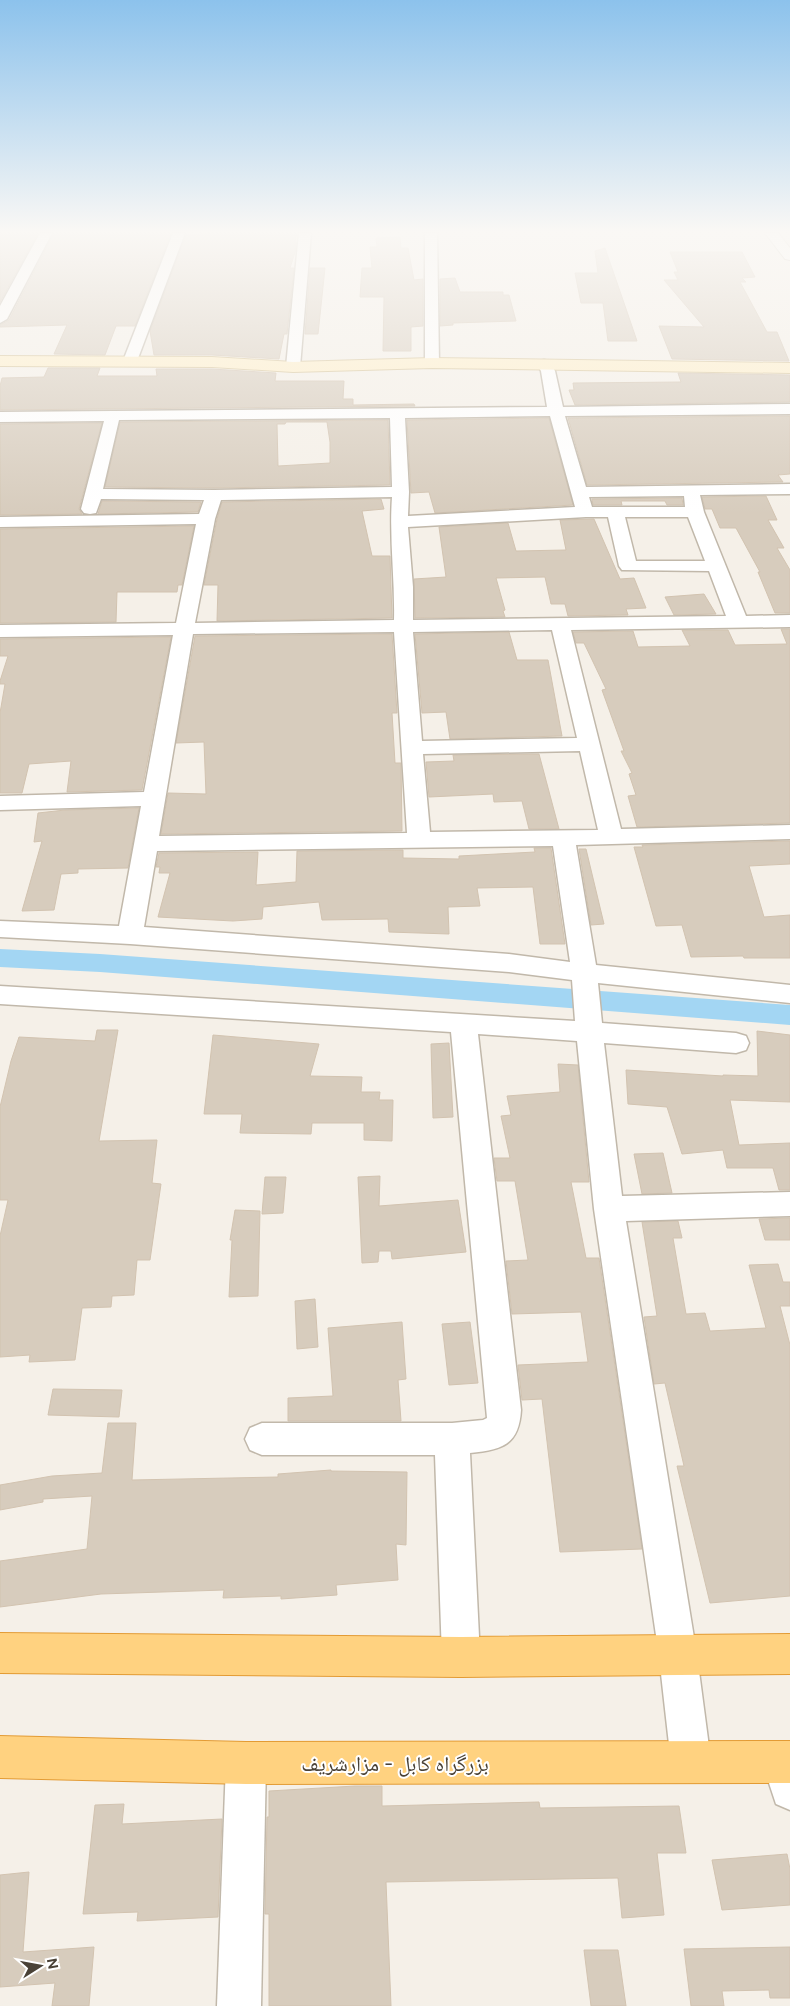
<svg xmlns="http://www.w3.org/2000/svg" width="790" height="2006" viewBox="0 0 790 2006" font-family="Figtree,'Noto Naskh Arabic',sans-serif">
  <rect width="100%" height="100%" fill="#f5f0e8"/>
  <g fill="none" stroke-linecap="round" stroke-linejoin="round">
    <path fill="#a3d6f3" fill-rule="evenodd" d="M0,949L100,954L790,1005V1025L100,972L0,967Z"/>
  </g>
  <g fill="#d7ccbd" stroke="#d2c3b0" fill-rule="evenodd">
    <path d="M7,233H38L0,302V234Z"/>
    <path d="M54,233H171L135,326H116L105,355L54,354L67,325L0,327V325L9,320Z"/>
    <path d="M214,233H297L295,242H296V249L290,268H294L287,334H284L279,359L212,355H154L150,331L186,235Z"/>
    <path d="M400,237L401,248H408L414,280L423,279V326L411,327V351H383L384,297H360L362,268H372L370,247H377L376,238Z"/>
    <path d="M605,248L624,303L637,341H608L603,303H581L575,273H598L595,251Z"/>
    <path d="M670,252H742L755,277L742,278L746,282H740L767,332H777L789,361L672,359L659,326L704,327L664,280H678L674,272H678Z"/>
    <path d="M310,268H325L318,334H305Z"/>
    <path d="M455,278L460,292H503V295H509L516,321L453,323V325L440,326V279Z"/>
    <path d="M48,368H100L97,376H157L156,369H212L276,373L275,381H344L343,399H353V405L414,404L415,406L0,410V386L2,378L44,377Z"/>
    <path d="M678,373L790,375V402L575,405L569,390H574L573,383L681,382Z"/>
    <path d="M790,416V474L778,475L783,482L587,485L568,418Z"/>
    <path d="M549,418L573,505L435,513L429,492L411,493L407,420Z"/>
    <path d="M388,420L390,485L214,488L105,487L120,422ZM286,422H327L330,442V463L278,466L277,424H285Z"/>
    <path d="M102,423L79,509L82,514L0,515V424Z"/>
    <path d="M766,496L777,520H768L784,548H777L790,570V613H775L758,572H760L736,528H720L712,509H705L702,497Z"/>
    <path d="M682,498L683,505H667L665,501H621L622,505H593L592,499Z"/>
    <path d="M381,499L384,509L362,511L372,556H390L392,618L217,621L218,585H204L217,519L222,502Z"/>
    <path d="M102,501L201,502L198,512L98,514Z"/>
    <path d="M594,519L620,579L634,578L646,608L626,609L628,615L568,616L565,604H551L545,577L496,578L505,610L503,611L505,617L415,618L414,579L446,577L439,527L508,523L516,551L566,550L560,520Z"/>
    <path d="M194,526L182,585H178L177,592H117L116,622L0,623V529Z"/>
    <path d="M704,594L716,614L674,615L665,597Z"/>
    <path d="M781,629H790V823L637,827L628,796L636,795L629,774L632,773L621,751H624L602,690L606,689L584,643H576L573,632L633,631L638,647L690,646L682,630H728L735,645L787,644Z"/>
    <path d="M509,632L517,660H548L562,736L450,739L446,712L422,713L415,634Z"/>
    <path d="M392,634L397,713H392L395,763H401L402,831L161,834L168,793L206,794L204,742L176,743L195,636Z"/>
    <path d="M171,637L142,790L67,792L71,761L29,764L22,793H0V713L5,684H0V681L8,656H0V639Z"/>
    <path d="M539,754L559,829H529L522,801L494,802L493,794L429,797L426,762L454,761L453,755Z"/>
    <path d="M139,808L128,868L78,869V873L61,874L54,910L22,911L42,841L34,842L38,813L65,810Z"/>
    <path d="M790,841V864L749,866L764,917L790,915V958H744L743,956L691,957L682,925L656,926L634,847H643L642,845Z"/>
    <path d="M534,848H551L565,944H540L533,887L477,888L480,906L448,907L449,934L389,932L388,919L322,920L319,902L263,907L262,919L233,921L158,917L170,873H159L160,867H156L159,853L258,852L256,885L296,882L297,851L403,850V858L459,859V856L535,852Z"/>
    <path d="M579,849H586L604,924L591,925Z"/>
    <path d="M97,1030H118L99,1141L157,1140L152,1183L161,1184L150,1260H137L134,1295L112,1296L111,1307L82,1308L75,1360L29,1362L30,1355L0,1357V1236L8,1200H0V1107L11,1061L19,1037L95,1041Z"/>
    <path d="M757,1031L790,1035V1102L730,1100L739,1145L790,1143V1190H779L773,1168H727L723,1150L682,1154L667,1107L628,1104L626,1070L723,1076V1075L758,1076Z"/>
    <path d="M213,1035L319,1044L310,1076L362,1077L361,1092H380L379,1100H393L392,1141L364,1140V1123H312L311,1134L240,1133L242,1114H204Z"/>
    <path d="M449,1043L453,1117L433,1118L431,1044Z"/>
    <path d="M558,1064L578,1065L589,1182H571L586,1258H599L642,1549L560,1552L542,1399L522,1400L518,1365L588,1362L581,1312L512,1314L506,1261L528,1260L515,1181H497L494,1158H510L501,1116L511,1115L507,1096L560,1092Z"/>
    <path d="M663,1153L672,1193L642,1194L634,1154Z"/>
    <path d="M380,1176L379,1206L458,1200L466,1252L392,1259L391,1251H379L378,1262L362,1263L358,1177Z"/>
    <path d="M265,1177H286L283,1213L262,1214Z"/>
    <path d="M235,1210L260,1211L258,1296L229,1297L232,1240H230Z"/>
    <path d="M790,1218V1240H765L759,1219Z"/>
    <path d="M678,1221L682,1238H673L686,1314L705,1313L710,1331L766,1328L749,1265L778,1264L783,1282H790V1306H780L790,1345V1596L710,1603L677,1466H684L665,1383L654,1384L644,1317L657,1316L642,1222Z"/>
    <path d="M315,1299L318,1347L297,1349L295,1301Z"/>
    <path d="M402,1322L406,1379L398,1380L401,1421H288V1398L333,1396L328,1328Z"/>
    <path d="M470,1322L478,1383L449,1385L442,1324Z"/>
    <path d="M53,1389L122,1390L119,1417L48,1415Z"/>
    <path d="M108,1423H136L132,1480L278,1477V1474L331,1470V1471L407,1472L406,1545L396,1544L398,1580L336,1585L337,1595L281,1599V1596L223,1598L224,1590L101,1594L0,1607V1561L87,1549L92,1496L43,1499V1502L0,1510V1485L52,1476L102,1473Z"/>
    <path d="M355,1786H382V1806L539,1802L540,1808L679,1806L686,1853H657L664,1915L622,1918L618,1878L386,1882L391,2006H269V1914H265L267,1817H269V1791Z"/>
    <path d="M124,1804L122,1824L222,1819L218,1917L137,1921L138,1912L83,1914L95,1805Z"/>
    <path d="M787,1854L790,1869V1905L722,1910L712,1860Z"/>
    <path d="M29,1872L23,1952L94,1947L89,2006H52L55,1983L0,1987V1875Z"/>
    <path d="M790,1947V1998H770L769,1990L722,1991L724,2006H691L684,1949Z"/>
    <path d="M584,1950H618L626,2006H591Z"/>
  </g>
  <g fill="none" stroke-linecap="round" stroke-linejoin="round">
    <g stroke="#c1b8aa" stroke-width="3">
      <g id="minor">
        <path d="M40,233H52L7,319L0,323V306Z"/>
        <path d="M173,233H185L137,361L135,364H125L123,361Z"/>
        <path d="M299,233H311L300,367L298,370H288L286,367Z"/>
        <path d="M425,233H437L439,363L437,366H427L425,363Z"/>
        <path d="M544,360L549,361L555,371L563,407L790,404V414L565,416L586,487L790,484V494L700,495L704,512L746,616L790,615V627L571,630L621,829L790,825V839L576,845L596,965L790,985V1003L598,983L602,1023L736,1033L746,1036L749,1043L746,1050L736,1053L604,1043L622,1196L790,1192V1216L626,1221L697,1656L711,1762L705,1776L691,1782L677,1776L671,1762L659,1656L594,1209L577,1041L478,1034L521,1410C519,1445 502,1450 470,1453L480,1657L475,1671L461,1676L447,1671L442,1657L435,1455H262L250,1450L245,1439L250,1428L262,1423H452L483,1420L487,1418L451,1032L0,1004V986L575,1021L572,980L509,972L130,944L0,937V921L119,926L141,806L0,810V796L144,792L173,635L0,637V625L176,623L196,524L0,527V517L199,514L204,500L101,499L96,513L90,514L84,513L81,509L104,421L0,422V412L547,407L541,371L537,364L539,361ZM550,416L575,507L408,516L409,492L405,418ZM390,418L392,487L214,490L103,489L119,420ZM684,496L685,507H592L589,497ZM392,497C389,538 395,579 394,620L195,623L215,519L221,500ZM586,517H608L619,566L622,570L709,571L726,616L413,620V587L408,527ZM625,517H688L705,561H636ZM552,630L577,738L422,741L413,632ZM394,632L407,833L159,836L193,634ZM580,751L598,830L430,832L423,754ZM553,846L570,962L509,954L144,927L157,851Z"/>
        <path d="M782,1742L790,1745V1810L776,1804L762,1762L768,1748Z"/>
        <path d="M246,1743L260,1749L266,1763L261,2006H217L226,1763L232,1749Z"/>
      </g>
    </g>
    <g stroke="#c1b8aa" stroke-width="2">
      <path id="tertiary" d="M765,233H778L790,248V260L785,259Z"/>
    </g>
    <g stroke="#d6c397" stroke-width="2">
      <path id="secondary" d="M0,356L212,357L293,362L432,358L790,363V373L432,368L293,372L212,367L0,366Z"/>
    </g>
    <g stroke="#e39b34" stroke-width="2">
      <g id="trunk">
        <path d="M0,1633L461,1637L790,1634V1674L461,1677L0,1673Z"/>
        <path d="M0,1736L246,1742L790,1741V1783L246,1784L0,1778Z"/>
      </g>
    </g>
    <use href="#minor" fill="#fff" fill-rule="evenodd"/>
    <use href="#tertiary" fill="#fff" fill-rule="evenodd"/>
    <use href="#secondary" fill="#ffefc8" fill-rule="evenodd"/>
    <use href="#trunk" fill="#ffd280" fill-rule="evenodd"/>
  </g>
  <linearGradient id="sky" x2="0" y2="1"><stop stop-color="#8cc2ec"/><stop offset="0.45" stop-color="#faf8f5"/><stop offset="1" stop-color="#faf8f5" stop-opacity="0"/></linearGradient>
  <rect width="790" height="514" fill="url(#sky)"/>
  <g text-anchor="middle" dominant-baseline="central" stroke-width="4" stroke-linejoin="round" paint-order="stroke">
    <g font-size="21" fill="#494136" stroke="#fff">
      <text x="395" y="1763">بزرگراه کابل - مزارشریف</text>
    </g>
  </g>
  <g transform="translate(40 1966) rotate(79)" stroke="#ffffff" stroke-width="4" paint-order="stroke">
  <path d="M0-4L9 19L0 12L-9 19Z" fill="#494136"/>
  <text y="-8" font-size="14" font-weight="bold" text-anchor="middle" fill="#494136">N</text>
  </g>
</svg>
